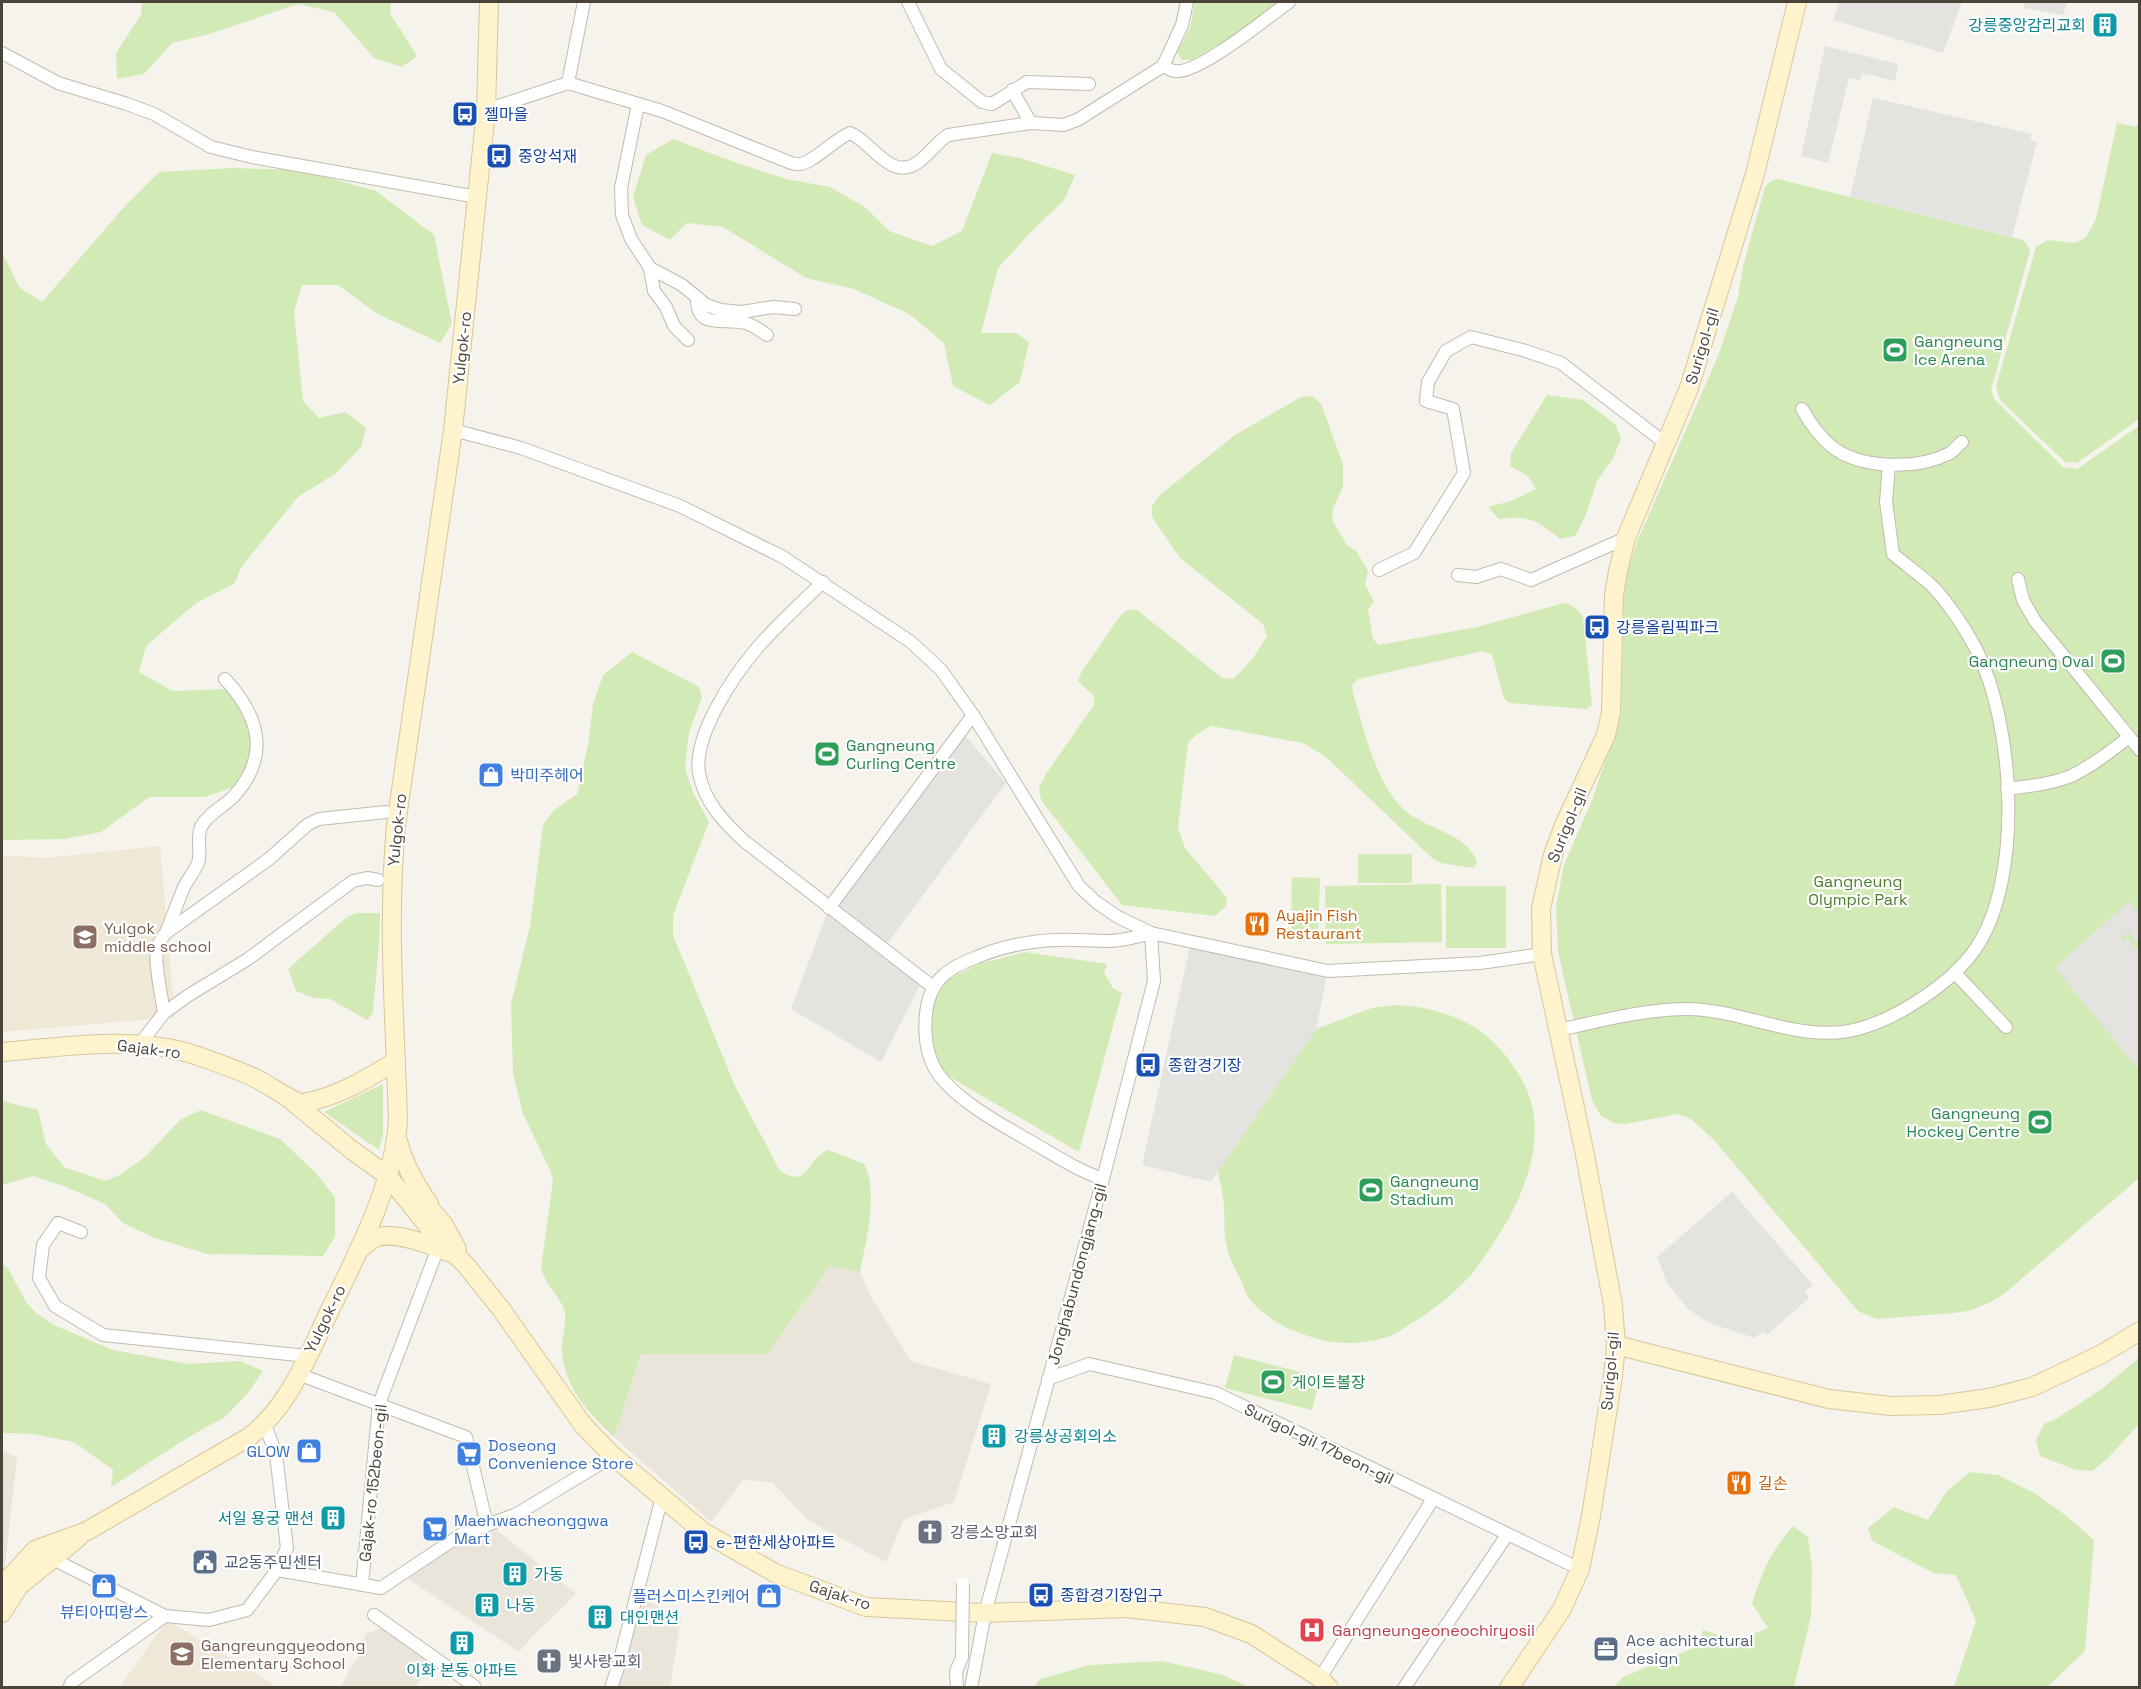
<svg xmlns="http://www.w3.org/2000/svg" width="2141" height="1689" viewBox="0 0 2141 1689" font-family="'Space Grotesk','Noto Sans KR',sans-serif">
  <rect width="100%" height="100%" fill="#f6f3ec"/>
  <g fill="#eae5da">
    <path d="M831,1265L860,1272L871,1297L911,1361L991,1384L954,1502L904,1519L886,1562L809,1521L772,1482L743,1480L711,1522L614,1437L641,1354H767Z"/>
    <path d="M2,1451L17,1457L4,1576L2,1579Z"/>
    <path d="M493,1527L576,1594L531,1638L519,1652L408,1579L462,1539Z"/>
    <path d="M642,1598L681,1618L670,1687L618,1688Z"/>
    <path d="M381,1628L432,1663L416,1687L340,1688L364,1645L365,1634Z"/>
  </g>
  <g fill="#efe8d6">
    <path d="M160,846L175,1017L2,1032V855L44,858Z"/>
    <path d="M167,1620L277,1687L119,1688Z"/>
  </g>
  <g fill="#d2eab5">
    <path d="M142,2H391L390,13L417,56L402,67L374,58L334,12L298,4L209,34L172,43L144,74L117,79L116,53L141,15Z"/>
    <path d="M1195,2H1279L1225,41L1192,60H1182L1177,52L1190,28Z"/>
    <path d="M2139,120V419L2077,463L2065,462L2000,400L1996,386L2036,247L2048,240L2074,243L2085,238L2096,219L2117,123L2136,127Z"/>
    <path d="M673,139L734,162L786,179L830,187L866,208L889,231L932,246L962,231L992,153L1020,158L1075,175L1064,200L1031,232L998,268L981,333H1016L1029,342L1020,382L990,405L953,386L944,343L909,314L854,289L806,278L723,227L687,223L670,240L642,225L633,197L646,155Z"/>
    <path d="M233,168L300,170L376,191L434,235L452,324L440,343L376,313L338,285H302L294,311L303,401L319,418L345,412L366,428L361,447L336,473L298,497L242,566L234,584L196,603L146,646L139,672L173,691L225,689L255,715L261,752L240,785L205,797H149L101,832L65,839L2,840V252L19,287L42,302L125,206L159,172Z"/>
    <path d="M1778,179L2023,240L2027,244L2030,251L1991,390L1995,400L2063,467L2077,469L2139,426V1178L2005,1293L1993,1301L1972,1310L1954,1313L1876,1319L1858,1311L1714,1140L1691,1119L1678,1114L1625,1124L1614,1123L1601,1116L1592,1100L1558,952L1556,906L1564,865L1592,800L1621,714L1624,598L1627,573L1637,542L1718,356L1738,297L1743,266L1765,187L1771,181Z"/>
    <path d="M1547,395L1583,400L1615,424L1621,439L1613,458L1597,481L1585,517L1575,536L1560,539C1536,520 1531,515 1499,519L1488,507L1511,501L1536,489L1528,476L1510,466L1511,453Z"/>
    <path d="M1313,396L1321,404L1343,464V487L1333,508L1332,520L1347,545L1357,552L1368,571L1365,584L1374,602L1368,609L1373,639L1379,645L1477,627L1564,603C1573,605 1578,609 1583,617L1592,705L1586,709L1509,703L1504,698L1492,655L1483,651L1358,679L1352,685L1353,693C1364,730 1377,789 1408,813C1428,829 1470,835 1477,863L1473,868L1441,863L1433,859L1325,756L1303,743L1211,726L1197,734L1188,743L1178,828L1185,848L1227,898L1226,906L1215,916L1122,905L1041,800L1039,788L1046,774L1094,705V696L1078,681L1081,673L1120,616L1127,610H1137L1222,678L1234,679L1253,658L1267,636L1263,624L1180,558L1152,517V506L1161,494L1235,435L1301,397Z"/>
    <path d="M632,652L699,687L702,697L689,732L685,769L693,792L709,822L673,915V935L735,1086L780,1171C811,1190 806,1156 829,1150L864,1164C879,1192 866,1241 860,1272L830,1266L767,1354H641L614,1437C589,1413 564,1388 562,1351C561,1338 568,1322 564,1309C558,1294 545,1284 541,1268L553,1181L551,1172L523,1114L513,1073L511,1004L530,926L543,825L554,810L577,794L588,745L593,704L603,675Z"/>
    <rect x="1358" y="854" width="54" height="29"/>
    <path d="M1292,877L1320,878L1318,940L1291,939Z"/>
    <path d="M1441,884L1442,942L1326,944L1325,886Z"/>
    <rect x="1446" y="886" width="60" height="62"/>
    <path d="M356,913H380L379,943L373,1012L367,1020L330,999L314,998L296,991L288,969L347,917Z"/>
    <path d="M1025,952L1107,964L1104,973L1113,988L1122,993L1079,1152L941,1072L932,1046L930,1018L936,997L947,980L979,964Z"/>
    <path d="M1396,1005C1435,1007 1471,1018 1498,1047C1513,1063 1526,1083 1532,1105C1544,1157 1516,1211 1487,1253C1481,1261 1475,1271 1468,1278C1452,1295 1435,1309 1415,1321C1406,1327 1394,1335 1384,1338C1358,1345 1332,1345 1308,1336C1286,1329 1262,1316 1248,1297C1245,1292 1243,1286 1241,1280C1235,1270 1229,1258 1227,1247C1223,1233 1225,1220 1224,1206C1223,1194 1220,1182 1218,1171L1316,1029L1372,1008Z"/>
    <path d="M383,1084V1134L379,1150L324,1112Z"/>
    <path d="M2,1101L38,1110L46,1144L64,1167L105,1181L122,1174L146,1156L180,1120L201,1110L280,1139L315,1172L335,1197V1237L323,1256L207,1254L152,1237L123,1223L105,1204L64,1186L33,1176L2,1185Z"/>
    <path d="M2,1263L9,1270L26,1302L37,1314L56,1326L113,1350L188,1364L240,1361L263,1371L248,1393L225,1417L192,1435L111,1487L113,1470L74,1442L32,1434L2,1433Z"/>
    <path d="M1234,1355L1320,1377L1312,1410L1225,1388Z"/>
    <path d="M2139,1358V1424L2108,1458L2092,1471L2076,1470L2040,1456L2036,1440L2044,1424L2056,1419L2103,1388Z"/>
    <path d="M1970,1472L1998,1475L2034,1493L2064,1514L2094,1540L2085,1651L2047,1687H1954L1976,1621L1956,1575L1934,1573L1872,1541L1868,1528L1894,1507L1928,1520L1947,1491Z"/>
    <path d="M1793,1526L1808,1537L1812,1567L1811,1616L1794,1687H1614L1623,1677L1698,1646L1703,1630L1737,1641L1768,1628L1752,1604C1763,1570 1769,1554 1793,1526Z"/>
    <path d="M1162,1661L1223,1675L1249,1687H1034L1040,1679L1090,1665Z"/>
  </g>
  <g fill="#e5e3e0">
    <path d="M1839,2H1962L1943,53L1833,20Z"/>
    <path d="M2025,2H2067L2063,15L2024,8Z"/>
    <path d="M1825,46L1898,64L1895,81L1862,73L1860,81L1849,78L1828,163L1801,156Z"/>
    <path d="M1873,98L2032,134L2030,140L2037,142L2012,237L1850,197Z"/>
    <path d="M961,731L1006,783L883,949L923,979L881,1062L791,1009L829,908Z"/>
    <path d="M2129,901L2139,913V945L2130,934L2123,935L2122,939L2124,942L2128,939L2139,952V1070L2055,968Z"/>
    <path d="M1191,942L1328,971L1316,1029L1211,1182L1142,1165Z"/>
    <path d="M1732,1192L1813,1285L1805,1292L1809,1298L1767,1335L1763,1331L1755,1338L1709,1323L1688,1309L1667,1283L1657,1257Z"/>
  </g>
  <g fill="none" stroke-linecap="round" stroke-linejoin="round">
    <g stroke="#c2bbae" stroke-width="14">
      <g id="street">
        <path d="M908,2L941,69L982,102L992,104L1027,82L1089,84"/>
        <path d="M2,53L58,83L127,104L154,114L211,147L252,157L477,197"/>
        <path d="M1163,66L1182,25L1187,2"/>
        <path d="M568,83L584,2"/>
        <path d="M1012,90L1031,123"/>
        <path d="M638,104L621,188L622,215L631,239L650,268L682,285L706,305L721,310L742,312L773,307L795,309"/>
        <path d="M486,110L568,83L662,111L791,163C794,163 797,165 800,164C813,163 835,139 850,133C872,142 890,181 917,163C928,156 936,143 948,135L1031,123L1064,125L1079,119L1163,66C1166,67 1171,71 1175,71C1198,75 1269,16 1289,2"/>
        <path d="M650,268L654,291L666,307L674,326L688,340"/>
        <path d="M697,298C696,331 725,317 746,323C753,325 761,331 767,335"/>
        <path d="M1802,409C1810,423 1818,435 1831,446C1859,469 1916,470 1948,454C1953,452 1957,446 1962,442"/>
        <path d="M453,430L521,448L680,506L783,557L911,642L941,670L973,715L1079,886L1096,902L1118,917L1151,933L1328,971L1480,963L1542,954"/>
        <path d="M1379,570L1414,553L1464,473L1453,409L1426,401L1428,382L1446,351L1471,337L1526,351L1561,363L1665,443"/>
        <path d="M1458,575L1476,577L1501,569L1531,580L1626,538"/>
        <path d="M2018,579L2023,600L2035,621L2140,750"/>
        <path d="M823,582C801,603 778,624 758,647C734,675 693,735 699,773C704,802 724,822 744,841L933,987"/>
        <path d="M2007,789C2029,786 2051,784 2071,776C2092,766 2111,751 2129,737"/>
        <path d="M829,908L973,715"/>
        <path d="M167,932L269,859L307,825L319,819L386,812"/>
        <path d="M1955,973L2006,1027"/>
        <path d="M164,1013C162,998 154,963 157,950C158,941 164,937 167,930C173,916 178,901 184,887C188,879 194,872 198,863C202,852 196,839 201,827C208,813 224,807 234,796C271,755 259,716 225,679"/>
        <path d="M1558,1030C1601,1021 1645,1009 1688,1009C1745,1010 1801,1044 1858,1029C1899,1018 1953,982 1976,948C2024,877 2014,723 1976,649C1965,628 1946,599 1929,583C1917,573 1905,564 1893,554L1886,502L1889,465"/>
        <path d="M139,1045L164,1013L189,995L248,959L353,881L367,878L378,880"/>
        <path d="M81,1232L58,1223L43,1245L39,1278L55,1306L103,1335L307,1356"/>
        <path d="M298,1374L466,1437L487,1525"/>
        <path d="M1048,1379L1089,1364L1216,1393L1580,1569"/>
        <path d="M265,1425L276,1454L287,1548L277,1570"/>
        <path d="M53,1559L165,1616L209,1620L247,1610L277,1570L381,1588L462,1534L517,1514L613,1456"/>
        <path d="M362,1585L379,1404L438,1248"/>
        <path d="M374,1615L474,1686L473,1688"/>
        <path d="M1320,1678L1433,1499"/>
        <path d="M69,1688L72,1682L165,1616"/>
        <path d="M611,1688L618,1667L662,1497"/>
        <path d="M957,1688L956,1672L962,1657"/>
        <path d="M971,1688L985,1613L1103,1179L1154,981L1151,933C1137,937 1122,941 1107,941C1090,941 1073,939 1056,940C1030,941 1001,947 977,957C947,968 929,981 926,1014C924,1035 926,1057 939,1075C959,1102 1002,1125 1030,1141C1054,1155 1077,1170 1103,1179"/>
        <path d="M1404,1688L1507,1535"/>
      </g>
    </g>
    <g stroke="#d6c79b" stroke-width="20">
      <g id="secondary">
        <path d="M2,1052C65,1047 133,1035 195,1055C215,1062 236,1069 255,1078C269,1085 282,1095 296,1101"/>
        <path d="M287,1097L353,1151L388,1176L439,1240L465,1264L501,1309L583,1425L613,1456L702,1531L775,1573L866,1607L985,1613L1126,1608L1205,1617L1251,1634L1320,1678L1329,1688"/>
        <path d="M303,1103C337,1097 367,1079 396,1061"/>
        <path d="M398,1141C404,1165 415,1184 429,1204"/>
        <path d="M419,1196L444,1225L457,1249"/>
        <path d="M358,1251C363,1247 368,1242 373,1239C390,1229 431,1245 448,1252"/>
        <path d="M1616,1345L1829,1399L1891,1406L1939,1405L1989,1398L2032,1387L2100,1355L2140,1331"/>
        <path d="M2,1586L35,1550L87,1531L249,1437C290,1406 309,1353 331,1308C359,1250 394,1184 398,1120C395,1022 387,923 396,825L453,430L486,110L489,2"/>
        <path d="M2,1613L19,1586L78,1538"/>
        <path d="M1509,1688L1562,1609L1580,1569L1591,1516L1613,1376L1616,1345L1613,1305L1584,1150L1542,954L1541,908L1553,855L1564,825L1606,735L1611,712L1614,595L1618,571L1626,538L1689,388L1755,174L1797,2"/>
      </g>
    </g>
    <use href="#street" stroke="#fff" stroke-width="12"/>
    <use href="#secondary" stroke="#fff3cd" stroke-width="18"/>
    <g stroke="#c2bbae" stroke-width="14" stroke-linecap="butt">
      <path id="street-bridge" d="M962,1657L963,1583"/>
    </g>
    <use href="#street-bridge" stroke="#fff" stroke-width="12"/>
  </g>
  <defs>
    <g id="building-square" transform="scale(1.35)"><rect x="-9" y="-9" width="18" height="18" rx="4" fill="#0f9aa8" stroke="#fff"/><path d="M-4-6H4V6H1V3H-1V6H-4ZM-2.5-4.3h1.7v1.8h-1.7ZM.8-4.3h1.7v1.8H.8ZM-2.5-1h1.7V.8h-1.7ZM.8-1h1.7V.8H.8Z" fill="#fff"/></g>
    <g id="bus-square" transform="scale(1.35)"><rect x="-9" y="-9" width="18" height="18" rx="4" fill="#1a4fb4" stroke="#fff"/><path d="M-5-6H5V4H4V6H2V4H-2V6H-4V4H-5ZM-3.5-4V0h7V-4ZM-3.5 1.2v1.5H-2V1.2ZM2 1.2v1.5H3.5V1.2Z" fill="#fff"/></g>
    <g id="stadium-square" transform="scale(1.35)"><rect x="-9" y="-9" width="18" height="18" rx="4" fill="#2e9e5b" stroke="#fff"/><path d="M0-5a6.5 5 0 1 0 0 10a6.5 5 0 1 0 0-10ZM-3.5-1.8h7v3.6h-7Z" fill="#fff"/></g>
    <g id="shop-square" transform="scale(1.35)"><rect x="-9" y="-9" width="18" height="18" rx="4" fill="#3f7fe0" stroke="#fff"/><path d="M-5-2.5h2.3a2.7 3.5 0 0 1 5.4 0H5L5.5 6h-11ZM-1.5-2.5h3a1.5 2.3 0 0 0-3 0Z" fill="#fff"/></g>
    <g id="restaurant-square" transform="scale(1.35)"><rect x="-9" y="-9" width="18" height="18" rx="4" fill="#e8710a" stroke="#fff"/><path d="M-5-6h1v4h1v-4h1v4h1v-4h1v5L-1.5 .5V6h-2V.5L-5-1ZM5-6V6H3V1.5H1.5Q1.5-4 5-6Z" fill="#fff"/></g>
    <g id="school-square" transform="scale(1.35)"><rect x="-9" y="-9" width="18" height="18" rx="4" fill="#8d6e63" stroke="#fff"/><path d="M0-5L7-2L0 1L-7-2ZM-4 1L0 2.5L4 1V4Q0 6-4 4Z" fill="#fff"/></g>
    <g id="supermarket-square" transform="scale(1.35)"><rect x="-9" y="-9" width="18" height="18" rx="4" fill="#3f7fe0" stroke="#fff"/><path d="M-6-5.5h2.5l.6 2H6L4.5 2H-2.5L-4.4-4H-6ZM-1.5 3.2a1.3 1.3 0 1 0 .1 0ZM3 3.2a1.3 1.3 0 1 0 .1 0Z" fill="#fff"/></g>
    <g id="church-square" transform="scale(1.35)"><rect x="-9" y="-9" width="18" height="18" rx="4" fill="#6b7280" stroke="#fff"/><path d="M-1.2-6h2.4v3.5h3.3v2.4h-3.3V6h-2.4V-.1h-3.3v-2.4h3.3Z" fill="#fff"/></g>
    <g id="civic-square" transform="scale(1.35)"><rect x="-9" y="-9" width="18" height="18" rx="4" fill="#5c6f8a" stroke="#fff"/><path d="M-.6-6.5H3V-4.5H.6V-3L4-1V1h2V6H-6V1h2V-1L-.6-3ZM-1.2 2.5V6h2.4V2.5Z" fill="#fff"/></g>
    <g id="hospital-square" transform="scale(1.35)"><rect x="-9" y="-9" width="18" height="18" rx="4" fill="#e0444e" stroke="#fff"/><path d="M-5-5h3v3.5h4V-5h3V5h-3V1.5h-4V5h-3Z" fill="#fff"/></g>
    <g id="office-square" transform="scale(1.35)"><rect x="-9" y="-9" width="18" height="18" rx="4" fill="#5c6f8a" stroke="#fff"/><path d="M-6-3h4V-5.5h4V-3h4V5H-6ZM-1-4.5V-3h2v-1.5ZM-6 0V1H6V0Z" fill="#fff"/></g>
  </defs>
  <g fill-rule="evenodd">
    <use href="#building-square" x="2105" y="25"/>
    <use href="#bus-square" x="465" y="114"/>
    <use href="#bus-square" x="499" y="156"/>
    <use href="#stadium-square" x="1895" y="350"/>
    <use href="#bus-square" x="1597" y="627"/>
    <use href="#stadium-square" x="2113" y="661"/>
    <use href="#stadium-square" x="827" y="754"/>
    <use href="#shop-square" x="491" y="775"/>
    <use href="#restaurant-square" x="1257" y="924"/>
    <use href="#school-square" x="85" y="937"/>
    <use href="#bus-square" x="1148" y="1065"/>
    <use href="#stadium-square" x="2040" y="1122"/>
    <use href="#stadium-square" x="1371" y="1190"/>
    <use href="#stadium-square" x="1273" y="1382"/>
    <use href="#building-square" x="994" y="1436"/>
    <use href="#shop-square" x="309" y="1451"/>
    <use href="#supermarket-square" x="469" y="1454"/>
    <use href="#restaurant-square" x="1739" y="1483"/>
    <use href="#building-square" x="333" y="1518"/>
    <use href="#supermarket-square" x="435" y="1529"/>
    <use href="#church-square" x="930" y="1532"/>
    <use href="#bus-square" x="696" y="1542"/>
    <use href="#civic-square" x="205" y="1562"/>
    <use href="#building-square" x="515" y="1574"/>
    <use href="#shop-square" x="104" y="1586"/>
    <use href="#bus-square" x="1041" y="1595"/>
    <use href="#shop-square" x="769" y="1596"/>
    <use href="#building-square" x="487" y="1605"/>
    <use href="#building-square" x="600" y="1617"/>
    <use href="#hospital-square" x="1312" y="1630"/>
    <use href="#building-square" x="462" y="1643"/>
    <use href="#office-square" x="1606" y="1649"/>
    <use href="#school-square" x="182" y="1654"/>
    <use href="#church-square" x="549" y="1661"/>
  </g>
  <g text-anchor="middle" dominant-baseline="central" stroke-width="4.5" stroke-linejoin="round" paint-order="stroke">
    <g font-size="16" fill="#0d838f" stroke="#fff" text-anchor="start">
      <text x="2086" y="25" text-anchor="end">강릉중앙감리교회</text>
      <text x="1014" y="1436">강릉상공회의소</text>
      <text x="314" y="1518" text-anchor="end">서일 용궁 맨션</text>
      <text x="534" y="1574">가동</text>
      <text x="506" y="1605">나동</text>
      <text x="620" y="1617">대인맨션</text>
      <text x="462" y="1670" text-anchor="middle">이화 본동 아파트</text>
    </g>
    <g font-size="16" fill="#164399" stroke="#fff" text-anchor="start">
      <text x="484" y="114">젤마을</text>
      <text x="518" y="156">중앙석재</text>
      <text x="1616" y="627">강릉올림픽파크</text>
      <text x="1168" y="1065">종합경기장</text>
      <text x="716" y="1542">e-편한세상아파트</text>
      <text x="1060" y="1595">종합경기장입구</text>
    </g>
    <g font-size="16" fill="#27864d" stroke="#fff" text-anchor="start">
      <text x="1914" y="341">Gangneung<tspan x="1914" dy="18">Ice Arena</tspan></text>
      <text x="2094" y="661" text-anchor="end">Gangneung Oval</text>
      <text x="846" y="745">Gangneung<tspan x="846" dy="18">Curling Centre</tspan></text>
      <text x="2020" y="1113" text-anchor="end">Gangneung<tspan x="2020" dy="18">Hockey Centre</tspan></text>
      <text x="1390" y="1181">Gangneung<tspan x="1390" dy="18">Stadium</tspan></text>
      <text x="1292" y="1382">게이트볼장</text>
    </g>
    <g font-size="16" fill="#4b4439" stroke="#fff">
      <text transform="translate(1702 346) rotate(-73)">Surigol-gil</text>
      <text transform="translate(462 348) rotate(-84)">Yulgok-ro</text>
      <text transform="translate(1567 825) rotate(-68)">Surigol-gil</text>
      <text transform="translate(397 830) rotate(-84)">Yulgok-ro</text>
      <text transform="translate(149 1049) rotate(7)">Gajak-ro</text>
      <text transform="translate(1077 1274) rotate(-75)">Jonghabundongjang-gil</text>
      <text transform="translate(325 1319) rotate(-64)">Yulgok-ro</text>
      <text transform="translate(1610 1371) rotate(-85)">Surigol-gil</text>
      <text transform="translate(1319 1444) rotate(26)">Surigol-gil 17beon-gil</text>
      <text transform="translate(373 1483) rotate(-84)">Gajak-ro 152beon-gil</text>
      <text transform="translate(840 1595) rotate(18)">Gajak-ro</text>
    </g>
    <g font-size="16" fill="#366cbe" stroke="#fff" text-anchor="start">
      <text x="510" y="775">박미주헤어</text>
      <text x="488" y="1445">Doseong<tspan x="488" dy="18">Convenience Store</tspan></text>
      <text x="290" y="1451" text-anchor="end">GLOW</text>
      <text x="454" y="1520">Maehwacheonggwa<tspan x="454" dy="18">Mart</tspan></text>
      <text x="750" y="1596" text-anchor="end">플러스미스킨케어</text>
      <text x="104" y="1612" text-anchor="middle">뷰티아띠랑스</text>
    </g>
    <g font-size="16" fill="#4a7f2a" stroke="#fff">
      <text x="1858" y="881">Gangneung<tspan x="1858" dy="18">Olympic Park</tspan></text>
    </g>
    <g font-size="16" fill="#c56008" stroke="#fff" text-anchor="start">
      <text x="1276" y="915">Ayajin Fish<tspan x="1276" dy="18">Restaurant</tspan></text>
      <text x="1758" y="1483">길손</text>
    </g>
    <g font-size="16" fill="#785e54" stroke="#fff" text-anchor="start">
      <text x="104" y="928">Yulgok<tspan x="104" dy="18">middle school</tspan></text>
      <text x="201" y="1645">Gangreunggyeodong<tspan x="201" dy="18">Elementary School</tspan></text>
    </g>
    <g font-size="16" fill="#5b616d" stroke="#fff" text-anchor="start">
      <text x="950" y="1532">강릉소망교회</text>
      <text x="568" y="1661">빛사랑교회</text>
    </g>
    <g font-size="16" fill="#4e5e75" stroke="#fff" text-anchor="start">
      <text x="224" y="1562">교2동주민센터</text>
      <text x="1626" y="1640">Ace achitectural<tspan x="1626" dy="18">design</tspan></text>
    </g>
    <g font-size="16" fill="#be3a42" stroke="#fff" text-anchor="start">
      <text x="1332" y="1630">Gangneungeoneochiryosil</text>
    </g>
  </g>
  <rect width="2141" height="1689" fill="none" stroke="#4b4439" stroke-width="6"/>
</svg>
